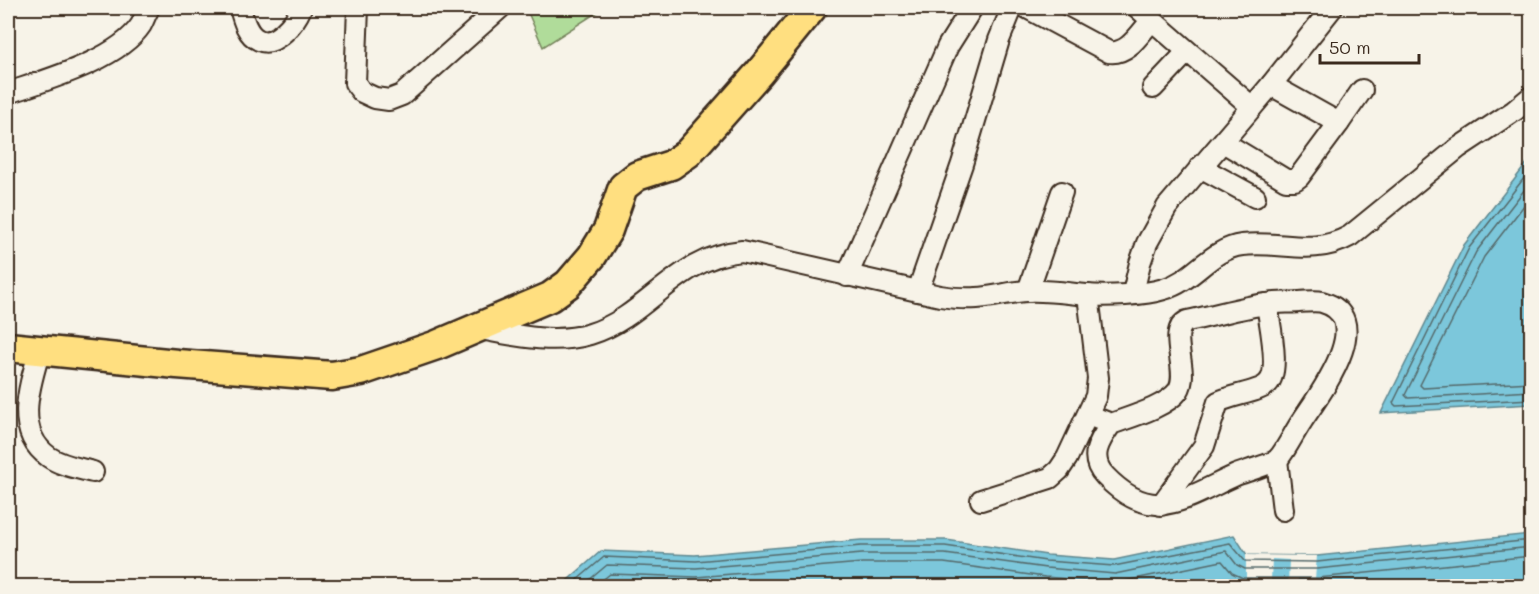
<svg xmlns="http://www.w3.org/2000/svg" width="1539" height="594" viewBox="0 0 1539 594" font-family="Mali,sans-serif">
  <rect width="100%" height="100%" fill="#f7f3e8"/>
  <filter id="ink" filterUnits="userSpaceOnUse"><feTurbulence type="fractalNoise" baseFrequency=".0167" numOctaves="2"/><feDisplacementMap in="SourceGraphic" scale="12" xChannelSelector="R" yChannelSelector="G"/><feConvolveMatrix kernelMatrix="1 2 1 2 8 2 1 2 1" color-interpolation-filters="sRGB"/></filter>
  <g filter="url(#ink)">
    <path fill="#b0dc9a" stroke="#76835c" stroke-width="1.5" d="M526,8H604L543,47Z"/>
    <g fill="#7bc7db" stroke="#61888f" stroke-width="1.5">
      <path d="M1531,158V404L1381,413L1464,245Z"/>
      <path d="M1531,534V586H561L601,551L695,555L861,540H946L1047,555L1114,560L1234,535L1247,555L1317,556Z"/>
    </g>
    <path fill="#f7f3e8" d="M1246,555L1317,556L1315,579L1298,578L1297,586H1288L1289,560L1272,559L1271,580H1266V586H1251V578L1246,579Z"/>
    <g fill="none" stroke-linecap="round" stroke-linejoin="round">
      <g stroke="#55696a" stroke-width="1.5">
        <path d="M1532,168L1469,248L1393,403L1396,406L1532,399"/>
        <path d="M1532,180L1476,252L1405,395L1408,398L1532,391"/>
        <path d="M1532,195L1484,257L1420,385L1423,388L1532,382"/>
        <path d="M570,586L604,557L696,561L861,546H945L1046,561L1114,566L1230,543L1245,561L1317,562L1532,540"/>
        <path d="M582,586L607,565L696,568L862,554H945L1046,568L1115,574L1226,551L1237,565L1245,569H1317L1532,547"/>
        <path d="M595,586L610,574L696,577L862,563H944L1045,577L1115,583L1222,561L1232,573L1243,578H1318L1532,556"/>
      </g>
      <g stroke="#3b2a1e" stroke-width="24">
        <g id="minor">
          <path d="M240,8C243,19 247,35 259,40C275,48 296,21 301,8"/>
          <path d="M358,8L355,83L362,92L375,98L389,100L402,95L500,8"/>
          <path d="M1027,8L1109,52C1128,55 1140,33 1152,20"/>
          <path d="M1138,8L1252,107"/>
          <path d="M1153,88L1187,52"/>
          <path d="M8,93C46,80 118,60 141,25C144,19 146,13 149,8"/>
          <path d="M1339,123L1362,90"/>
          <path d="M1223,142L1286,180H1295L1299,177L1339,123L1271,85"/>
          <path d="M1200,167L1255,197"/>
          <path d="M847,276L948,46L972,8"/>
          <path d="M918,291L962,164L999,40L1012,8"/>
          <path d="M1028,291L1062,192"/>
          <path d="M1133,293L1140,263L1147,243L1167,207L1271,85L1332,8"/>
          <path d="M476,328C513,335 554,345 590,334C649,316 675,257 742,251L940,296C953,298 965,299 977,298C994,297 1010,292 1027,291C1047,290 1066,293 1086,295C1106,297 1145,295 1164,289C1194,281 1210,249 1242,245C1281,240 1312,257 1350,236L1458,148L1514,111L1532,96"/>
          <path d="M40,350C30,384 13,432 49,457C62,466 78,468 93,472"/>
          <path d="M1088,415L1111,424C1130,417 1166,407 1178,391C1191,372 1166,332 1187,321C1214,316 1241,307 1267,304C1278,302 1289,303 1299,302C1306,302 1315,300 1322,302C1378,318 1319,395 1302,421C1295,431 1286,450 1278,459C1274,463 1244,472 1236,475C1183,499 1153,526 1105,476C1088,458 1099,441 1111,424"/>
          <path d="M1277,460L1283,510"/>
          <path d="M981,500L1050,478L1059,470L1067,458L1096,396L1098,378L1088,295"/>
          <path d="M1161,505L1204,446L1218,402C1231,395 1258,392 1266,385C1282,374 1269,322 1267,304"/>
        </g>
      </g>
      <g stroke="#3b2a1e" stroke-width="33">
        <path id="highway" d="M8,347L177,364L332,376L361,371L437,345L550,297L568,284L592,256L608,230L623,187L637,176L671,165L688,153L759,73L812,8"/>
      </g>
      <use href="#minor" stroke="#f7f3e8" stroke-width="20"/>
      <use href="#highway" stroke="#ffdf80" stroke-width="28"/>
    </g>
  </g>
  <rect width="1539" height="594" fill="none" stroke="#f7f3e8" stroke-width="30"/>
  <rect x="15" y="15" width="1509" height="564" fill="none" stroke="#3b2a1e" stroke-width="2" filter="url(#ink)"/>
  <path d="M1320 54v9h99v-9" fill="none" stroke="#3b2a1e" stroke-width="3"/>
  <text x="1329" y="54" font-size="18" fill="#3b2a1e" stroke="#f7f3e8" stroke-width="4.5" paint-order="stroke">50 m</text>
</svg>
